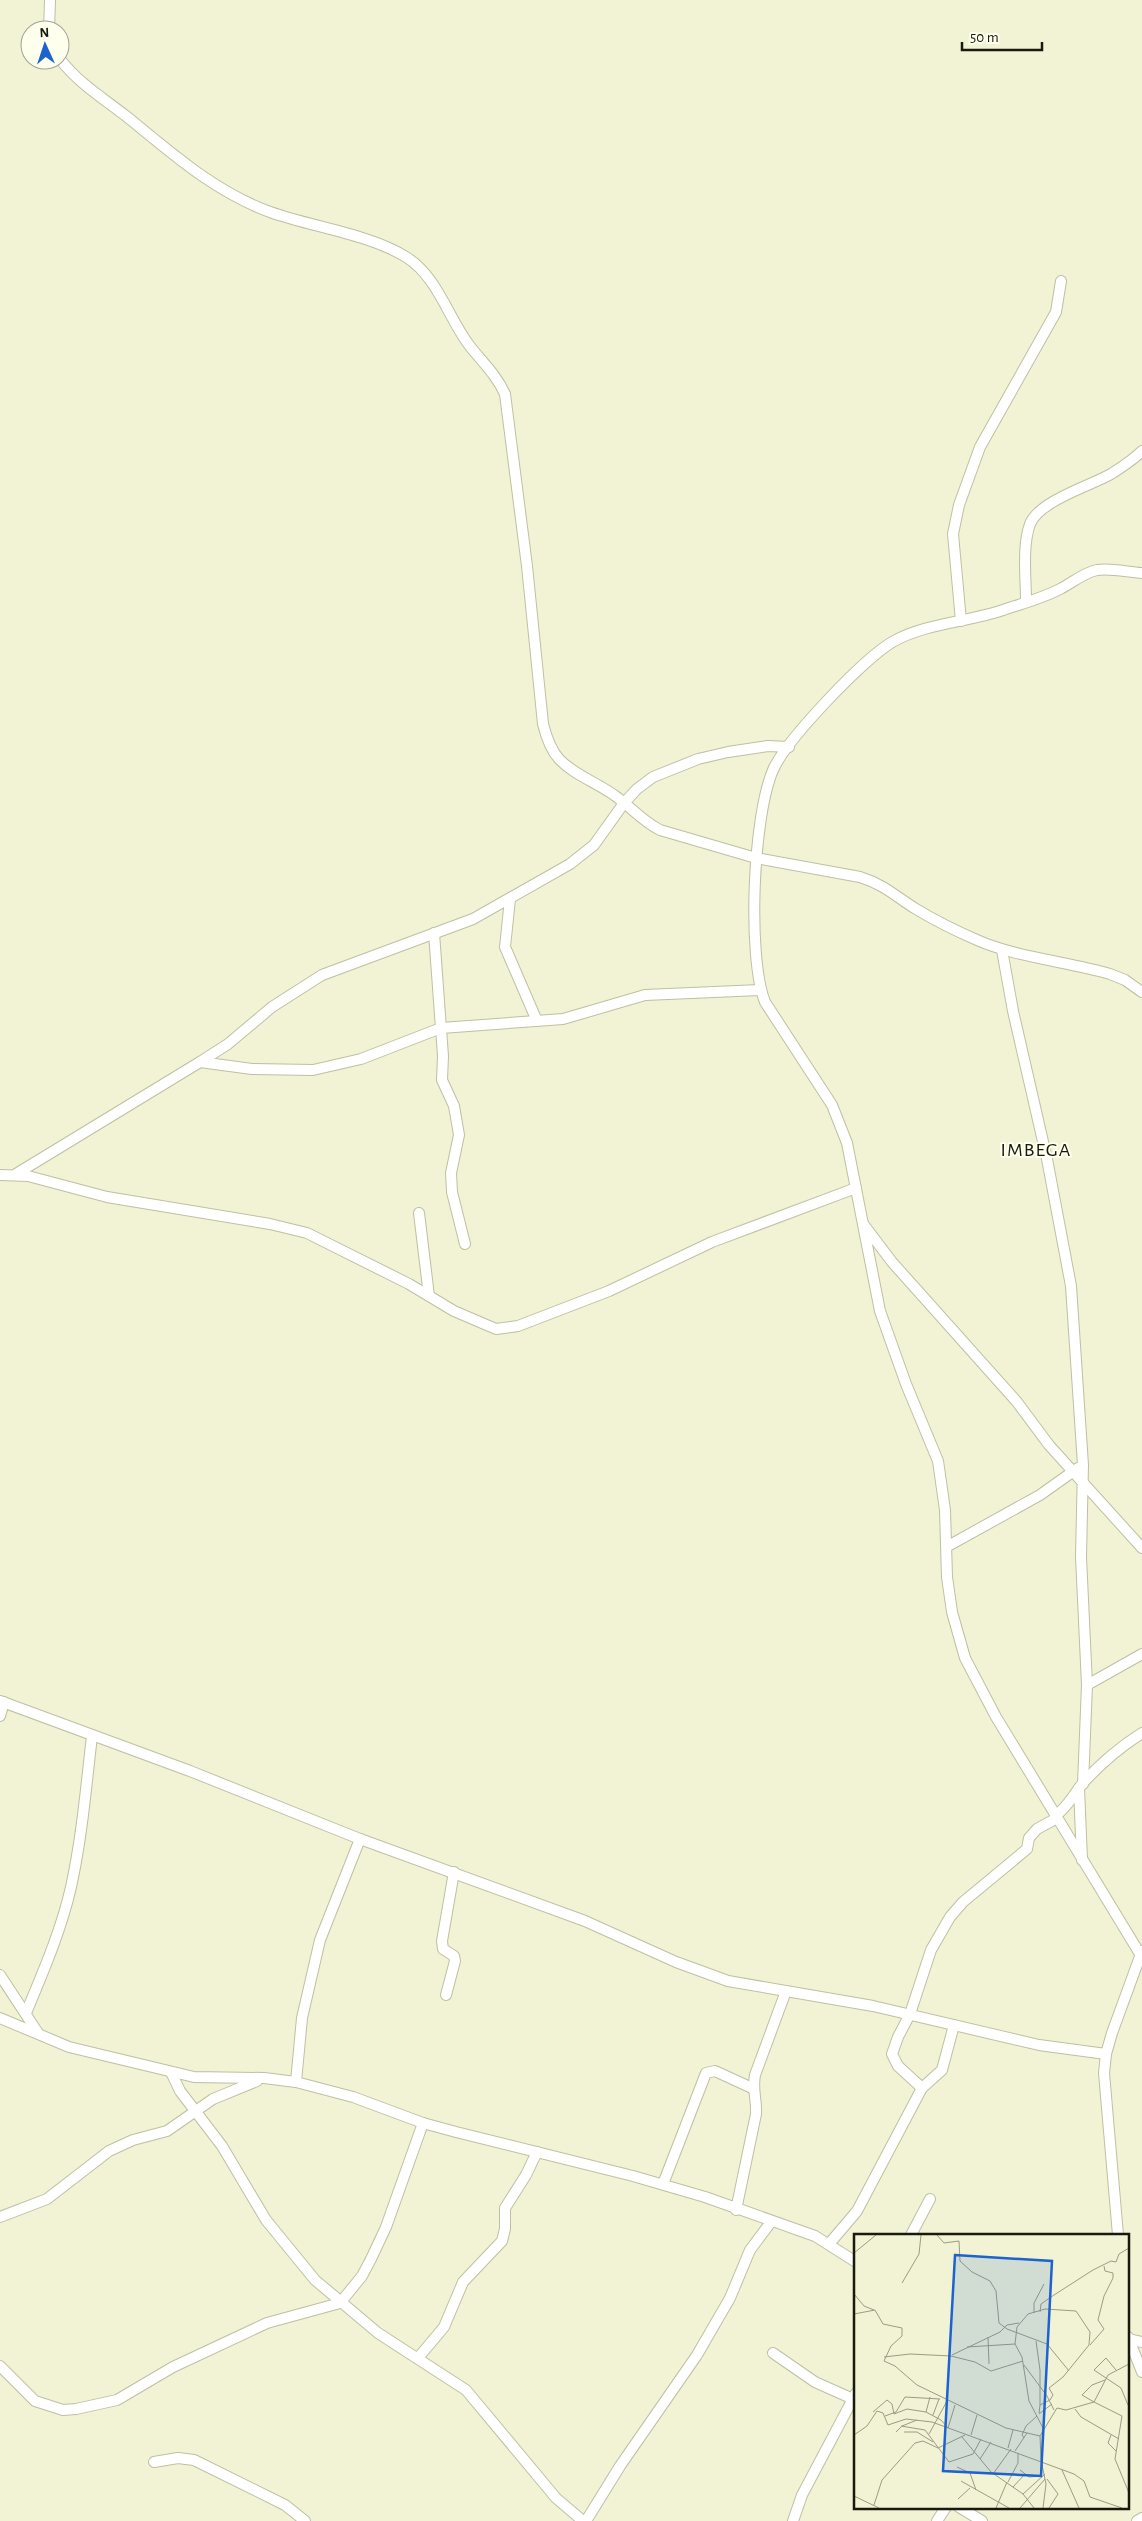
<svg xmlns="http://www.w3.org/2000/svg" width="1142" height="2521" viewBox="0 0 1142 2521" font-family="'Alegreya Sans',sans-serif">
  <rect width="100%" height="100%" fill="#f1f3d4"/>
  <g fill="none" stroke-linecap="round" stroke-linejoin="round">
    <g stroke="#bec0a2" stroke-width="12">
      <g id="minor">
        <path d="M49,30L50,0"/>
        <path d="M60,59C77,82 104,99 126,116C172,153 213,191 270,212C312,227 369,234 406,257C437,276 448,317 469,345C482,362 496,374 505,394L527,566L543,724C546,736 550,749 559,759C574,775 596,782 614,795C630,806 642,821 660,830L756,858L860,877C885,885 895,896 916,909C936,921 956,931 977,940C1015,957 1069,962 1110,974L1125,980L1142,992"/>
        <path d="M1026,601C1026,578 1022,546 1030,524C1039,501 1090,486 1111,474C1122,467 1133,460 1142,451"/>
        <path d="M961,621L953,534L959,505L980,447L1056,312L1061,281"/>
        <path d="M510,899L505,947L537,1021"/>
        <path d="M434,933L443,1056L442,1080L454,1106L459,1135L451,1173L452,1192L465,1244"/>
        <path d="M1002,950L1013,1011L1047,1159L1071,1286L1083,1465L1081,1557L1087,1685"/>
        <path d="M200,1062L252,1069L313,1070L361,1059L441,1028L563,1019L645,995L760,990"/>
        <path d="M16,1174L200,1062L228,1044L272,1007L322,975L473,919L570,864L594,845L624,803L637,789L653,777L698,759L728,752L768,746L789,747"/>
        <path d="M0,1175L28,1176L107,1197L270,1224L307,1233L409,1284L454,1311L496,1329L518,1326L609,1291L712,1242L856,1188"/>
        <path d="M419,1213L429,1296"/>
        <path d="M864,1225L892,1262L1017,1402L1049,1445L1142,1548"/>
        <path d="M948,1546L1040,1495L1078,1468"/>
        <path d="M0,1701L190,1771L360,1839L585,1921L676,1962L728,1981L873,2006L1039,2045L1106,2054"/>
        <path d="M0,1716L4,1702"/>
        <path d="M1083,1784L1087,1685L1142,1654"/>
        <path d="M1079,1788L1082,1860"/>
        <path d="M1055,1816C1068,1807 1073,1795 1083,1783C1100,1764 1120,1747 1142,1733"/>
        <path d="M1140,1954L996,1717L965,1658L952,1612L947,1577L945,1510L938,1461L906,1384L880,1311L847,1143L832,1105L765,1002C747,956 753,816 773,770C786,740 865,657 894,641C927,623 968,622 1003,610C1021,604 1043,598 1060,589C1072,583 1083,573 1097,570C1111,568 1127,572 1142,573"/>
        <path d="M0,1975L38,2033"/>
        <path d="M446,1995L455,1961L454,1956L443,1949L442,1941L454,1872"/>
        <path d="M26,2013C43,1972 61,1931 71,1887C82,1837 86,1787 92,1736"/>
        <path d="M0,2018L69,2047L194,2077L264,2078L296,2082L353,2097L423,2123L456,2132L633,2176L705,2197L815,2236L856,2262"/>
        <path d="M171,2072L180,2091L222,2146L266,2220L315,2280L378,2333L466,2390L556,2498L583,2521"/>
        <path d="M296,2082L302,2018L320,1940L360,1839"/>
        <path d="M922,2088L898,2066L892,2054L898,2037L910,2014L931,1950L950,1917L963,1902L1027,1849L1029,1838L1037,1829L1057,1818"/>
        <path d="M663,2184L706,2073L715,2071L752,2088"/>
        <path d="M736,2210L756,2114C757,2100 752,2090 755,2075L786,1991"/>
        <path d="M0,2217L47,2199L109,2151L133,2140L167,2131L213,2099L257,2081"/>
        <path d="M911,2235L930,2199"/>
        <path d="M1118,2235L1104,2073L1106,2054L1112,2033L1142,1951"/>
        <path d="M829,2244L857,2211L922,2088L942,2070L954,2025"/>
        <path d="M1128,2337L1142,2372"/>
        <path d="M1128,2339L1142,2342"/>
        <path d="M773,2353L815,2382L853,2399"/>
        <path d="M418,2358L444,2327L463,2282L502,2241L505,2229V2208L526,2175L537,2152"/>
        <path d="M0,2366L35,2401L63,2410L76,2409L117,2400L173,2367L267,2323L340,2303L362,2276L371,2259L386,2227L423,2123"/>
        <path d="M154,2462L178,2458L194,2460L285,2505L305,2521"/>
        <path d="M959,2507L982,2521"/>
        <path d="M586,2521L620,2466L697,2355L730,2298L750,2250L771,2222"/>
        <path d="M793,2521L802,2495L856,2393"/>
        <path d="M937,2521L946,2507"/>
        <path d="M1137,2521L1142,2518"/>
      </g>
    </g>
    <use href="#minor" stroke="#fff" stroke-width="10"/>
  </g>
  <g text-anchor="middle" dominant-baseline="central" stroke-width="4" stroke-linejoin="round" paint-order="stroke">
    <g font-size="20" letter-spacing="1" fill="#19190e" stroke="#feffec">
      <text x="1036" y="1150">IMBEGA</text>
    </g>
  </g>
  <g transform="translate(854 2234)">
    <rect width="275" height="275" fill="#f1f3d4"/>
    <path fill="none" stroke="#9b9c85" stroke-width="1" d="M83,1L90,9L105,7L106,27L118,38L136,47L142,57L145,89L153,95L193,110L215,137M0,19L22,1M48,49L65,20L67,1M0,60L10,72L20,76M186,78L187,70L200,61L239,36L257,27L262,28L265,20L275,14M180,79V69L190,50M0,80L21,76L29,90L48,94V102L37,112L30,127L41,132L63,151L152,194L186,202M134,103L135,130M182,107L186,136V171M236,111L250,95L244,86L250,62L259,44V39L251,37L250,32M113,113L161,110M98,121L146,98L153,91L165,89M30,123L56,120L97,122L121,128L137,137L169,127M170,131L193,162L200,176M262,136L252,124L240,136L267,154L274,171M240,168L254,141L275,130M240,168L228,161L238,151L251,146M221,175L227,183L265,205M19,178L33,166L38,170L40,180L53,175L72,178L87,186L94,194M72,178L76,163M185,179L186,171L196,166M185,180L198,170M79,181L85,165M31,182L42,178L51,163L86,165M47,192L71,196L95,228L119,220L127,205M94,194L101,171M189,194L175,167L168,123L161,110L163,93L174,80L191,75L222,77L236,98L235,111L209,143L195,154L199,161L196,166M42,198L48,192L63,186M50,198H63L79,208M75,200L93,167M0,201L13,192L23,177L29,179L34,191L52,185L78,188L220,240L230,247L236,263L268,274M117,201L123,181M257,201L254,209L262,217M108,203L137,238L169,260L180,274M170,204L168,201L172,192L183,182M154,214L159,196M161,217L173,199M126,225L137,208M103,233L116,239L122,256M166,236L175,243L187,242M208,236L225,274M139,240L157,215M193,245L204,260L195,274M107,247L155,274M154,248L164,229V219M159,253L171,240M169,260L191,240M0,262L25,274M104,265L116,254M20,271L28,246L61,209L69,207L84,214L111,201M142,274L153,248M166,274L191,245M189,274L192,250L187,226L186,202L203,174L212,176L240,168L268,182L261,225L275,259"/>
    <path fill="#1d62cd" fill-opacity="0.15" stroke="#1d62cd" stroke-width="2.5" d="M101,21L198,27L187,242L89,237Z"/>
    <rect width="275" height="275" fill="none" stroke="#19190e" stroke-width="2.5"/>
  </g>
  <g transform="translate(45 45) rotate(357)"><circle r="24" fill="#feffec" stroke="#a2a393"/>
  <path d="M0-4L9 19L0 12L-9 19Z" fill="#1d62cd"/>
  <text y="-8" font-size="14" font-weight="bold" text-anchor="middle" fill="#19190e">N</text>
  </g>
  <path d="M962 42v8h80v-8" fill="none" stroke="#19190e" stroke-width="2.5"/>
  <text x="970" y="42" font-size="15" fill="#19190e" stroke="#feffec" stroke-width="4" paint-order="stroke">50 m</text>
</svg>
